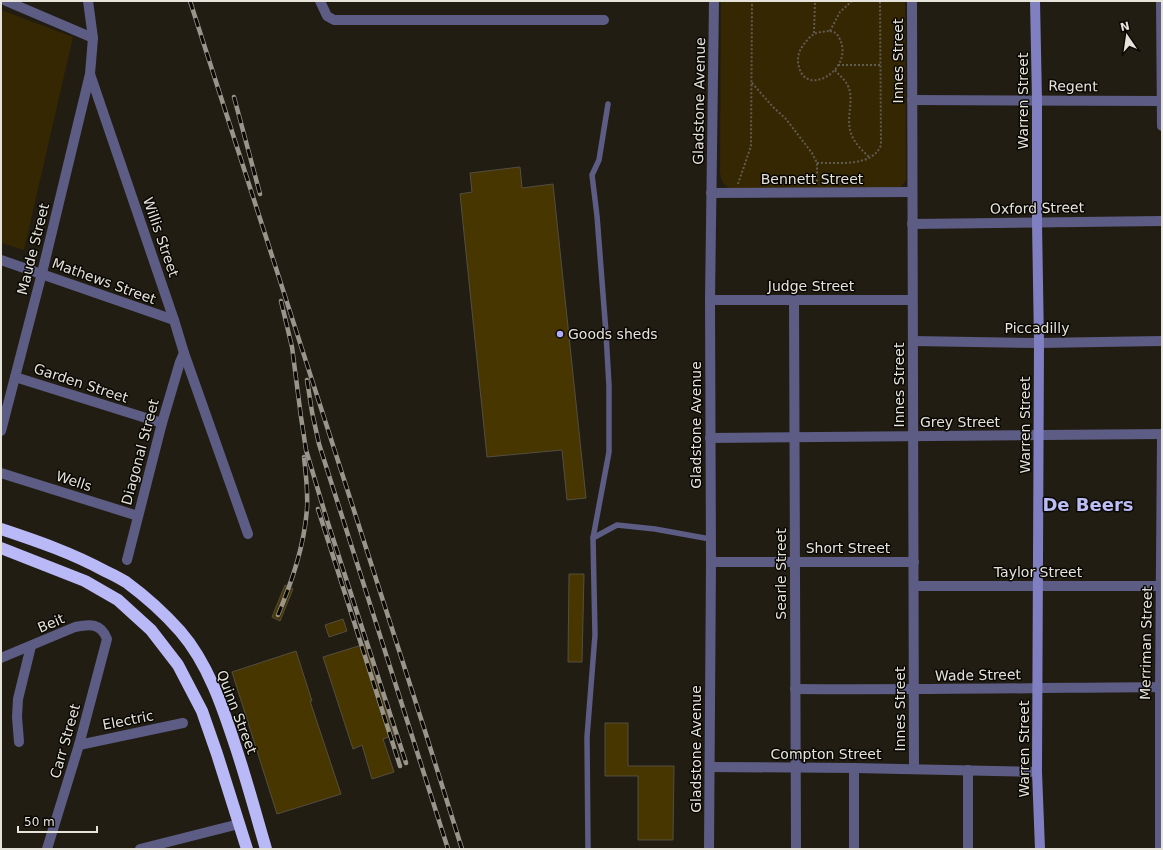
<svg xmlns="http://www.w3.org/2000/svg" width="1163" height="850" viewBox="0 0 1163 850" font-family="'DejaVu Sans',sans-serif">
  <rect width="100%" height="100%" fill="#221d12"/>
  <g fill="#352702">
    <path d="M721,1H905L906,180L901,187L896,189H732C723,186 721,181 720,172Z"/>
    <path d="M1,10L73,37L24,250L1,243Z"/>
  </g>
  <g fill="#483601" stroke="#544e41">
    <path d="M520,167L522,188L553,184L586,498L567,500L562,450L487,457L460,194L472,192L470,173Z"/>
    <path d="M569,574H584L582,662H568Z"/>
    <path d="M285,585L293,589L280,621L272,617Z"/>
    <path d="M343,619L347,631L329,637L325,625Z"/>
    <path d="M365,644L394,735L383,739L394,772L372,779L362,745L353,749L323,657Z"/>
    <path d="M296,651L312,701H310L341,794L277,814L232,672Z"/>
    <path d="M605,723H628V766H674L673,840H638V776H605Z"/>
  </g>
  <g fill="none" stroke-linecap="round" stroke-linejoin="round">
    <g stroke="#615c52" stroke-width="2" stroke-dasharray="2 2" stroke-linecap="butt">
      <path d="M830,31L836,33C861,65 807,100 799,67C797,60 798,53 802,47C811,34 814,32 830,31Z"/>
      <path d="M830,31L840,12L852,1"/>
      <path d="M814,33L815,1"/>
      <path d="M838,65H881"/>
      <path d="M835,70C839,75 844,79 847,84C856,100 844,118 852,136C856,145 864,152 870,158"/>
      <path d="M752,83L773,107L786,119L812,153L817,163V183"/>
      <path d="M817,163C837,162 872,168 881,145L880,1"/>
      <path d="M738,184L751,146L752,1"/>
    </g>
    <g stroke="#5c5c85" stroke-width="5.5">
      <path d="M593,538L617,525L655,529L710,539"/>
      <path d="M588,849L587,737L595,635L593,538L609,452V386L606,333L597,216L592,175L599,160L608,104"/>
    </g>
    <g stroke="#5c5c85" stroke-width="10">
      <path d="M6,1L93,38"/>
      <path d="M88,1L93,38L90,74L174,320L184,353L248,534"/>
      <path d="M320,1L327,16L334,20H604"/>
      <path d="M912,1L914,769"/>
      <path d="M1161,1L1162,126"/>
      <path d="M912,100L1162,101"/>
      <path d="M711,193L912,192"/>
      <path d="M912,224L1162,221"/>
      <path d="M1,260L174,320"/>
      <path d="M710,300H912"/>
      <path d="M794,300L796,849"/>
      <path d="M913,341L1039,343L1162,341"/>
      <path d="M15,377L162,423"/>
      <path d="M1,431L42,273L90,74"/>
      <path d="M710,438L1162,434"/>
      <path d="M1,473L138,516"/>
      <path d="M127,560L162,423L180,362L184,353"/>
      <path d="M711,562H914"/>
      <path d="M914,586H1162"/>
      <path d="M1,658L75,627C90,624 101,623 107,639L79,745L47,849"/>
      <path d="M795,689C918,690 1040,688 1162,687"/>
      <path d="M19,742L17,717L18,699L31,646"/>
      <path d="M79,745L183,723"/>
      <path d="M710,767L854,768L1037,772"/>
      <path d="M854,768V849"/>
      <path d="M968,770V849"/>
      <path d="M140,849L239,824"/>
      <path d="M709,849L711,562L710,300L714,1"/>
      <path d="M1160,849V687L1162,438"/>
    </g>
    <path stroke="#807fc1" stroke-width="10" d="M1035,1L1037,100V223L1039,343L1037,772L1040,849"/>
    <g stroke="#b9b9f8" stroke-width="12">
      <path d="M1,529C37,541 72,553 105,571C112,574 119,578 126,582C145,596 164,613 180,631C208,663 223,708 236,748C247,781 256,815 266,849"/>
      <path d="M1,548L85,581L118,600L151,630L178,665L202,711L217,754L247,849"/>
    </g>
    <g stroke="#99958c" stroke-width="4.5">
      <g id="rail">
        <path d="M190,1L424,728L462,849"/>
        <path d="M234,97L260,194"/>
        <path d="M281,301L292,347L301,417L306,450L327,520L406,763"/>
        <path d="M307,380L312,412L319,444L448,849"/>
        <path d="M318,509L400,766"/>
        <path d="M278,615C292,581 304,547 307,509C308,492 306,474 304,457"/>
      </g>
    </g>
    <use href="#rail" stroke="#0a0804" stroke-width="3" stroke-dasharray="9" stroke-linecap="butt"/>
  </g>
  <circle fill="#afaefa" stroke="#0a0804" stroke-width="1.5" cx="560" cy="334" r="4"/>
  <g text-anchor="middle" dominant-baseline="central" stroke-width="3" stroke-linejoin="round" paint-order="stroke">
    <g font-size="14" fill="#e6e3db" stroke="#0a0804">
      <text transform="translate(898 61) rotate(-90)">Innes Street</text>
      <text transform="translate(1073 86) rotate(1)">Regent</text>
      <text transform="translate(699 101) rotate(-89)">Gladstone Avenue</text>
      <text transform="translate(1023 101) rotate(-90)">Warren Street</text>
      <text x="812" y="179">Bennett Street</text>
      <text transform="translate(1037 208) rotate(-1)">Oxford Street</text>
      <text transform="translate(161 237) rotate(71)">Willis Street</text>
      <text transform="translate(33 249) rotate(-76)">Maude Street</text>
      <text transform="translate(104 281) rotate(20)">Mathews Street</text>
      <text x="811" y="286">Judge Street</text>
      <text x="1037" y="328">Piccadilly</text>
      <text transform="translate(81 383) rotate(18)">Garden Street</text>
      <text transform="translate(899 385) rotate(-90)">Innes Street</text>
      <text x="960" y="422">Grey Street</text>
      <text transform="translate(696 425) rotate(-90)">Gladstone Avenue</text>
      <text transform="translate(1025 425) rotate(-90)">Warren Street</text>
      <text transform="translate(140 452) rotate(-75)">Diagonal Street</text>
      <text transform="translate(74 481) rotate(18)">Wells</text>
      <text x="848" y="548">Short Street</text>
      <text x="1038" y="572">Taylor Street</text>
      <text transform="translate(781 574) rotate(-90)">Searle Street</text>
      <text transform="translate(51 623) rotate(-23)">Beit</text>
      <text transform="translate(1146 643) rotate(-89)">Merriman Street</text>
      <text transform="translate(978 675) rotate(-1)">Wade Street</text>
      <text transform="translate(900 709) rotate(-90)">Innes Street</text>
      <text transform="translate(237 712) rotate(69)">Quinn Street</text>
      <text transform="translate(128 720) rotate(-11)">Electric</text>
      <text transform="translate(65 741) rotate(-74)">Carr Street</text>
      <text transform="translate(696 749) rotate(-90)">Gladstone Avenue</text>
      <text transform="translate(1024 749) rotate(-90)">Warren Street</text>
      <text x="826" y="754">Compton Street</text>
    </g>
    <g font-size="14" fill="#e6e3db" stroke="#0a0804" text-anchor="start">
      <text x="568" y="334">Goods sheds</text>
    </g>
    <g font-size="18" font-weight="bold" fill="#bdbdf6" stroke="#0a0804">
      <text x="1088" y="504">De Beers</text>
    </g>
  </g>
  <rect width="1163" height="850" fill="none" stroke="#e6e3db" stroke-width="4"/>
  <g transform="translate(1127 36) rotate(347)" stroke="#0a0804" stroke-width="3" paint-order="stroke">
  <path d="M0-3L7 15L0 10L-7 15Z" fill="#e6e3db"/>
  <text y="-6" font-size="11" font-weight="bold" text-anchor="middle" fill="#e6e3db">N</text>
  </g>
  <path d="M18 826v6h79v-6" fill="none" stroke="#e6e3db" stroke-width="2"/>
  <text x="24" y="826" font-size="12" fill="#e6e3db" stroke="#0a0804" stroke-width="3" paint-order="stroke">50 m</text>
</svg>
